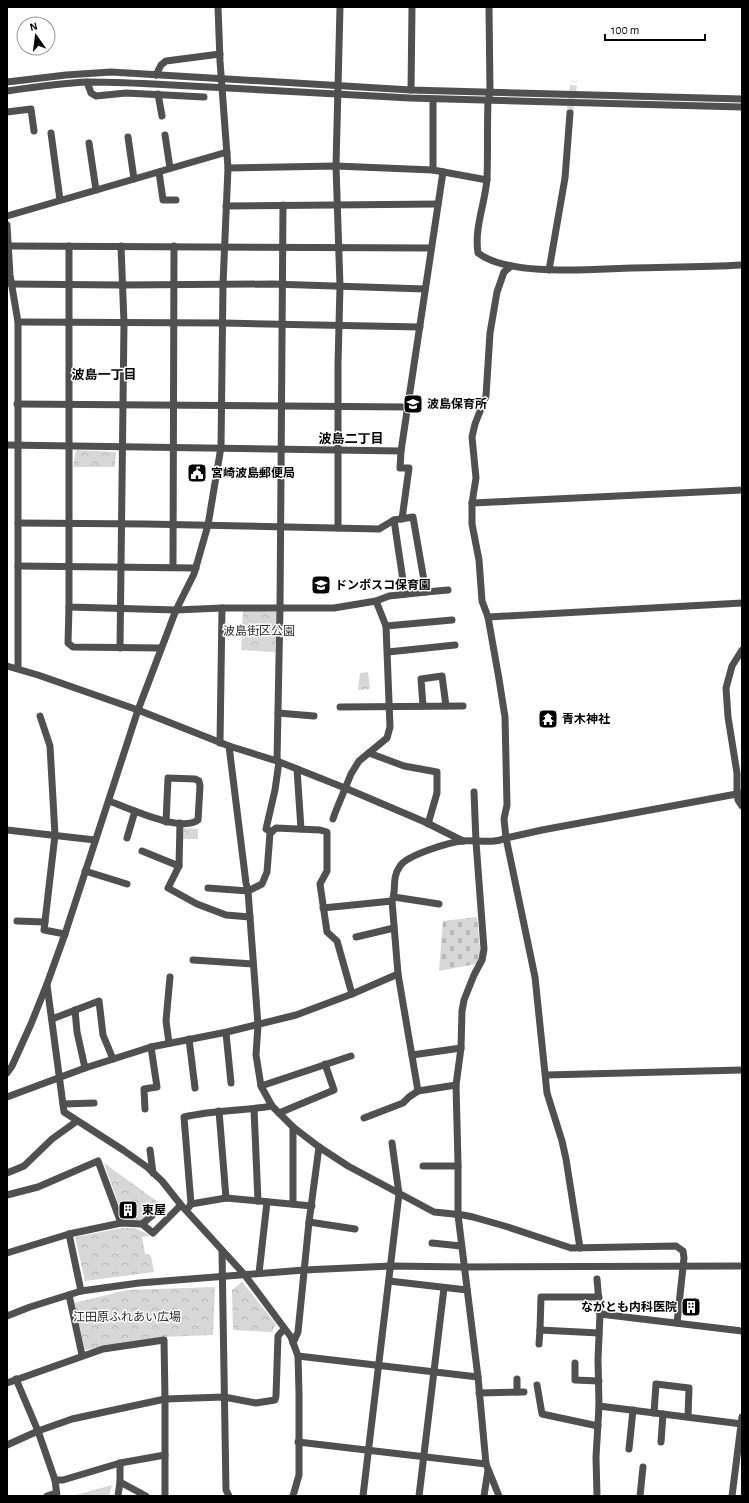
<svg xmlns="http://www.w3.org/2000/svg" width="749" height="1503" viewBox="0 0 749 1503" font-family="'Alegreya Sans','Noto Sans JP',sans-serif">
  <defs>
    <pattern id="cemetery-stones" width="16" height="16" patternUnits="userSpaceOnUse"><rect width="16" height="16" fill="#d7d7d7"/><path d="M2 7V4a2 2 0 0 1 4 0v3zM10 15v-3a2 2 0 0 1 4 0v3z" fill="#b7b7b7"/></pattern>
    <pattern id="park-crowns" width="20" height="18" patternUnits="userSpaceOnUse"><rect width="20" height="18" fill="#d7d7d7"/><path d="M2 6a3 3 0 1 1 6 0M12 15a3 3 0 1 1 6 0" fill="none" stroke="#b7b7b7"/></pattern>
  </defs>
  <rect width="100%" height="100%" fill="#fff"/>
  <path fill="url(#cemetery-stones)" d="M477,917L481,959L476,964L439,971L443,921Z"/>
  <g fill="url(#park-crowns)">
    <path d="M76,450L116,452L115,467H73Z"/>
    <path d="M243,610L277,612L275,652L241,650Z"/>
    <path d="M368,672L370,689L358,690L360,673Z"/>
    <path d="M184,828L198,829V839H183Z"/>
    <path d="M104,1163L158,1202L141,1220H124Z"/>
    <path d="M122,1228H134L148,1234L149,1236L142,1237L145,1254H149L151,1256L154,1272L85,1281L75,1237Z"/>
    <path d="M242,1282L276,1324L272,1332L233,1330L232,1290Z"/>
    <path d="M215,1287L213,1335L162,1337L85,1350L74,1303L127,1290Z"/>
    <path d="M112,1485L109,1496H72Z"/>
  </g>
  <g fill="none" stroke-linecap="round" stroke-linejoin="round">
    <path stroke="#d9d9d9" stroke-width="7" stroke-dasharray="7 3.5" stroke-linecap="butt" d="M570,113L574,81"/>
    <g stroke="#505050" stroke-width="7">
      <path d="M489,7L490,92L488,101C487,127 488,153 487,179C485,204 474,228 478,253C509,277 593,269 632,268C668,267 705,267 742,265"/>
      <path d="M156,75L161,65L166,61L220,54"/>
      <path d="M7,82L66,75L111,72L411,90L742,99"/>
      <path d="M87,82L91,93L96,96L126,93L204,97"/>
      <path d="M411,90L412,7"/>
      <path d="M7,91C34,87 61,83 88,82C110,82 132,83 153,84L410,98L742,107"/>
      <path d="M158,94L162,116"/>
      <path d="M433,99V170"/>
      <path d="M7,112L31,109L34,131"/>
      <path d="M51,133L60,200"/>
      <path d="M165,135L170,168"/>
      <path d="M128,137L134,179"/>
      <path d="M89,143L96,190"/>
      <path d="M228,168L336,166L433,170L487,180"/>
      <path d="M159,172L163,200H176"/>
      <path d="M226,206L438,204"/>
      <path d="M7,216L227,152"/>
      <path d="M7,225L10,275L18,322V668"/>
      <path d="M9,246L431,248"/>
      <path d="M69,246V607L176,610L222,608H334L376,601L389,596L426,592"/>
      <path d="M511,266L504,272L497,292L490,333L486,396L475,424L472,437L476,478L472,503V524L479,560L482,601L488,617L499,679L505,717L507,805L504,819L506,838L535,977L547,1093L562,1141L566,1159L580,1248"/>
      <path d="M549,270L565,178L570,113"/>
      <path d="M11,284L122,285L273,284L425,289"/>
      <path d="M18,322L223,323L420,327"/>
      <path d="M17,404L406,407"/>
      <path d="M7,445L401,451L443,172"/>
      <path d="M401,451L400,468H409L402,519"/>
      <path d="M472,503L742,490"/>
      <path d="M394,520L405,594"/>
      <path d="M18,523L146,524L379,529L394,520L413,517L426,592L448,590"/>
      <path d="M338,528V364L340,286L336,166L340,7"/>
      <path d="M18,566L196,568"/>
      <path d="M173,567L174,246"/>
      <path d="M69,607L68,643L73,647L161,648"/>
      <path d="M488,617L742,603"/>
      <path d="M386,626L452,620"/>
      <path d="M120,648L124,323L121,246"/>
      <path d="M742,650L732,666L726,688L728,717L737,773V794L738,800L742,806"/>
      <path d="M388,652L455,645"/>
      <path d="M7,666L38,675L138,710L229,746L277,761L345,788L425,822L463,841"/>
      <path d="M423,706L421,679L442,676L446,706"/>
      <path d="M340,707L463,706"/>
      <path d="M278,713L314,716"/>
      <path d="M40,716L50,746L55,835L44,930L65,934"/>
      <path d="M220,743L222,608"/>
      <path d="M229,746L246,883L248,891L258,1025L256,1055L261,1086L272,1106L293,1127L319,1147L348,1166L434,1212L463,1215L473,1217L508,1227L571,1248L676,1246L683,1251L684,1258L677,1323"/>
      <path d="M369,753L404,766L437,772V793L428,824"/>
      <path d="M277,761L280,608L283,205"/>
      <path d="M297,769L301,829"/>
      <path d="M474,792L476,842L484,949L482,960L474,975L464,1000L462,1011L461,1048L456,1085L458,1163V1215L478,1377L486,1464L499,1496"/>
      <path d="M109,801C128,808 181,833 198,820L200,786L199,781L195,779L168,778L166,822"/>
      <path d="M333,819L335,813L351,774L359,761L387,738L390,727L386,626L376,601"/>
      <path d="M180,823L179,866L168,888L197,904L226,915L250,917"/>
      <path d="M7,830L95,840"/>
      <path d="M272,832L266,829L275,790L279,762"/>
      <path d="M127,838L135,811"/>
      <path d="M142,851L179,866"/>
      <path d="M85,871L127,884"/>
      <path d="M208,888L248,891L262,884L267,872L270,833L276,828L320,830L327,832V871L320,884L327,932L337,941L352,994"/>
      <path d="M394,897L439,904"/>
      <path d="M323,908L392,901"/>
      <path d="M17,921L45,922"/>
      <path d="M356,937L394,928"/>
      <path d="M193,960L253,964"/>
      <path d="M47,985L64,1112L123,1150L147,1167L162,1181L181,1205L244,1274L291,1337L298,1356L299,1393V1475L293,1496"/>
      <path d="M75,1010L77,1032L85,1068"/>
      <path d="M52,1019L99,1001L103,1035L113,1059"/>
      <path d="M226,1033L231,1083"/>
      <path d="M189,1039L195,1088"/>
      <path d="M169,1043L166,1021L170,977"/>
      <path d="M412,1055L461,1048"/>
      <path d="M7,1073L12,1066L31,1024L47,984L65,934L138,710L176,610L194,574L208,525L221,447L223,284L228,168L220,61L218,7"/>
      <path d="M546,1075L742,1070"/>
      <path d="M456,1085L418,1091L398,974L392,901C397,889 391,879 400,866C407,855 450,842 463,841C477,840 493,844 506,838L542,830L742,793"/>
      <path d="M261,1086L351,1056"/>
      <path d="M7,1097L85,1068L151,1047L227,1032L296,1015L352,994L398,974"/>
      <path d="M63,1104L94,1103"/>
      <path d="M145,1109L144,1089L157,1087L151,1047"/>
      <path d="M254,1109L258,1201"/>
      <path d="M219,1111L226,1198"/>
      <path d="M279,1113L334,1090L325,1064"/>
      <path d="M364,1118L403,1103L409,1097L418,1091"/>
      <path d="M293,1127V1204"/>
      <path d="M150,1150L153,1173"/>
      <path d="M423,1166H458"/>
      <path d="M7,1173L24,1166L52,1139L77,1121"/>
      <path d="M7,1195L38,1187L98,1161L121,1223"/>
      <path d="M191,1204L184,1117C213,1110 243,1111 272,1106"/>
      <path d="M189,1207L191,1204L226,1198L312,1206"/>
      <path d="M309,1222L355,1229"/>
      <path d="M142,1224L155,1213L157,1206"/>
      <path d="M69,1234L81,1291"/>
      <path d="M432,1243L461,1246"/>
      <path d="M222,1252L226,1490L229,1496"/>
      <path d="M7,1253L69,1234L121,1223L142,1224L153,1233L181,1205"/>
      <path d="M259,1273L267,1202"/>
      <path d="M389,1281L467,1290"/>
      <path d="M69,1295L82,1355"/>
      <path d="M600,1314L742,1331"/>
      <path d="M7,1316L30,1307L81,1291L139,1283L304,1270L391,1266L464,1267L742,1266"/>
      <path d="M599,1333L540,1330L541,1297H599"/>
      <path d="M293,1343L298,1332L309,1222L319,1147"/>
      <path d="M539,1344L540,1330"/>
      <path d="M298,1356L478,1377"/>
      <path d="M575,1363V1380L599,1381"/>
      <path d="M16,1379L38,1431L55,1480L57,1496"/>
      <path d="M517,1379V1392"/>
      <path d="M7,1383L103,1349L164,1340L165,1399V1496"/>
      <path d="M537,1385L542,1414L598,1426"/>
      <path d="M479,1393L524,1392"/>
      <path d="M599,1406L742,1424"/>
      <path d="M654,1413L656,1384L689,1388L688,1417"/>
      <path d="M298,1442L486,1464"/>
      <path d="M661,1442L663,1414"/>
      <path d="M7,1445L38,1431L72,1419L165,1399L224,1397L256,1403L275,1400L276,1396L278,1336L284,1329"/>
      <path d="M629,1449L633,1410"/>
      <path d="M55,1480H63L120,1463L165,1455"/>
      <path d="M120,1482V1463"/>
      <path d="M47,1496L56,1493"/>
      <path d="M118,1496L120,1482L146,1496"/>
      <path d="M363,1496L399,1194L392,1143"/>
      <path d="M419,1496L444,1288"/>
      <path d="M484,1496L488,1470"/>
      <path d="M597,1496L596,1457L599,1406L598,1359L600,1314L597,1279"/>
      <path d="M640,1496L643,1467"/>
      <path d="M732,1496L742,1417"/>
    </g>
  </g>
  <defs>
    <g id="school-square" transform="scale(1)"><rect x="-9" y="-9" width="18" height="18" rx="4" fill="#000" stroke="#fff"/><path d="M0-5L7-2L0 1L-7-2ZM-4 1L0 2.5L4 1V4Q0 6-4 4Z" fill="#fff"/></g>
    <g id="civic-square" transform="scale(1)"><rect x="-9" y="-9" width="18" height="18" rx="4" fill="#000" stroke="#fff"/><path d="M-.6-6.5H3V-4.5H.6V-3L4-1V1h2V6H-6V1h2V-1L-.6-3ZM-1.2 2.5V6h2.4V2.5Z" fill="#fff"/></g>
    <g id="temple-square" transform="scale(1)"><rect x="-9" y="-9" width="18" height="18" rx="4" fill="#000" stroke="#fff"/><path d="M0-6L5-2H3V0L6.5 2.5H4V6H1.5V3h-3V6H-4V2.5H-6.5L-3 0V-2H-5Z" fill="#fff"/></g>
    <g id="building-square" transform="scale(1)"><rect x="-9" y="-9" width="18" height="18" rx="4" fill="#000" stroke="#fff"/><path d="M-4-6H4V6H1V3H-1V6H-4ZM-2.5-4.3h1.7v1.8h-1.7ZM.8-4.3h1.7v1.8H.8ZM-2.5-1h1.7V.8h-1.7ZM.8-1h1.7V.8H.8Z" fill="#fff"/></g>
  </defs>
  <g fill-rule="evenodd">
    <use href="#school-square" x="413" y="404"/>
    <use href="#civic-square" x="197" y="473"/>
    <use href="#school-square" x="321" y="585"/>
    <use href="#temple-square" x="548" y="719"/>
    <use href="#building-square" x="128" y="1210"/>
    <use href="#building-square" x="691" y="1307"/>
  </g>
  <g text-anchor="middle" dominant-baseline="central" stroke-width="3" stroke-linejoin="round" paint-order="stroke">
    <g font-size="12" font-weight="bold" fill="#000" stroke="#fff" text-anchor="start">
      <text x="427" y="404">波島保育所</text>
      <text x="211" y="473">宮崎波島郵便局</text>
      <text x="335" y="585">ドンボスコ保育園</text>
      <text x="562" y="719">青木神社</text>
      <text x="142" y="1210">東屋</text>
      <text x="677" y="1307" text-anchor="end">ながとも内科医院</text>
    </g>
    <g font-size="12" fill="#2e2e2e" stroke="#fff">
      <text x="259" y="631">波島街区公園</text>
      <text x="127" y="1317">江田原ふれあい広場</text>
    </g>
    <g font-size="13" font-weight="bold" fill="#000" stroke="#fff">
      <text x="104" y="375">波島一丁目</text>
      <text x="351" y="439">波島二丁目</text>
    </g>
  </g>
  <rect width="749" height="1503" fill="none" stroke="#000000" stroke-width="16"/>
  <g transform="translate(36 36) rotate(346)"><circle r="19" fill="#ffffff" stroke="#999999"/>
  <path d="M0-3L7 15L0 10L-7 15Z" fill="#000000"/>
  <text y="-6" font-size="11" font-weight="bold" text-anchor="middle" fill="#000000">N</text>
  </g>
  <path d="M605 34v6h100v-6" fill="none" stroke="#000000" stroke-width="2"/>
  <text x="611" y="34" font-size="12" fill="#000000" stroke="#ffffff" stroke-width="3" paint-order="stroke">100 m</text>
</svg>
